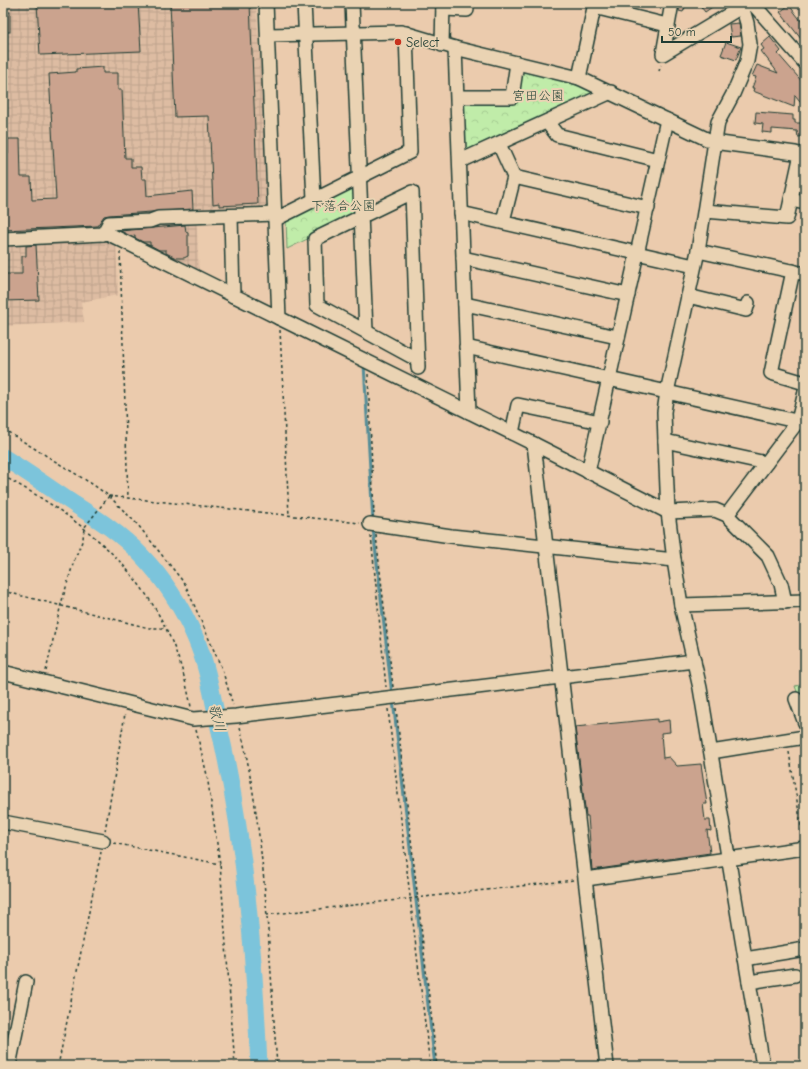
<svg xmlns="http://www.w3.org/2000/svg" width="808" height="1069" viewBox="0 0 808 1069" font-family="'Comic Neue','Klee One',sans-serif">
  <defs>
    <pattern id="industrial-grid" width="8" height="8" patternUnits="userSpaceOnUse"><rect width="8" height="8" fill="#ddbca2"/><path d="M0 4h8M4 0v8" fill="none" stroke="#bda28c"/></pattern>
    <pattern id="cemetery-stones" width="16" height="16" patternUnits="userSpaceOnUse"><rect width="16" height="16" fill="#c0eca9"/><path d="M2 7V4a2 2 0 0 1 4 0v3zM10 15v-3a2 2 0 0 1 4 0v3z" fill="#a5cb92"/></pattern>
    <pattern id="park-crowns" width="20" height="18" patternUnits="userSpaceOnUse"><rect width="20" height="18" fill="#c0eca9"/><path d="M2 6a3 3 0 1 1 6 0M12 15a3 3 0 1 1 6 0" fill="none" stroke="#a5cb92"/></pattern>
  </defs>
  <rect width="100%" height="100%" fill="#ebcbad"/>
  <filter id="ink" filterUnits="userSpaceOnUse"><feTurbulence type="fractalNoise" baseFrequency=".025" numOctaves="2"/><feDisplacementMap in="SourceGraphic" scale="8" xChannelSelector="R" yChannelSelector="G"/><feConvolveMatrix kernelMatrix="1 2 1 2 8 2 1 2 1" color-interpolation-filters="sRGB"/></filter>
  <g filter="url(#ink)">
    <g fill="url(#industrial-grid)">
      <path d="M3,3H256L271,211H196L199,276L116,237L118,295L81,302L84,322L3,326Z"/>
      <path d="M792,3H805V19Z"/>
    </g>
    <path fill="url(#cemetery-stones)" stroke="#70946e" d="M805,684V713L795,686Z"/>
    <g fill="url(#park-crowns)" stroke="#70946e">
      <path d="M519,67L596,88V94L467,155L462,152L463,98L514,99Z"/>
      <path d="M356,182L358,214L287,249L286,218Z"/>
    </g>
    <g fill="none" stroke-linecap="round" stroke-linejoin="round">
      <g stroke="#568e98" stroke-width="3">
        <path d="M364,364L373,522"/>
        <path d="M373,528L392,695"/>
        <path d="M393,700L435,1066"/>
      </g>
      <path stroke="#7bc4db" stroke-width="17" d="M3,457C27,472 50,488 74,504C98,519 121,534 141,555C164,579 182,607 195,637C207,664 212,694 218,723C245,835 254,951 259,1066"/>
    </g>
    <g fill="#cba38e" stroke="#1f3d34">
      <path d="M37,3H138L141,51L40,55Z"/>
      <path d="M170,3H250L258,204L219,206V203L213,204L209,116L175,117Z"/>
      <path d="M680,3H687L683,12L679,11Z"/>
      <path d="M698,3H718L705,12Z"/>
      <path d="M789,5L805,26V44L780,12Z"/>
      <rect x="3" y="12" width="7" height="20"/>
      <path d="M739,23L741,36L731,37L729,24Z"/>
      <path d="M770,37L781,51L778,54L805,85V107L795,95L794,107L753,91L754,88H752L756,77L752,76L757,65L778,73L761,51L764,49L761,45Z"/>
      <path d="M726,42L741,47L736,60L721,55Z"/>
      <path d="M103,67V73H118V90H122L125,158H131V167H141L142,179H146L147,196L192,191L193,209L109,215L104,216L97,226L3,230V154H8V139H20L21,177H31L32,200L56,199L49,74L76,72V69Z"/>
      <path d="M756,112L793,115V120H795V123H805V136L798,137L797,131L772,129V133L762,132L763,124L755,123Z"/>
      <path d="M185,225L186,232L188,233V256L184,258H176L166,253V250H159L150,245V242H143L135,238V235L130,236L120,231Z"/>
      <path d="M36,245L39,300L3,301V274H22V256H26V246Z"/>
      <path d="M657,719V722L669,720L670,732L661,733L663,758L669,757L677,766L701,764L707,804H703L705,820H710L711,831L707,830L710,853L592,870L588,816H586L575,727Z"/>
    </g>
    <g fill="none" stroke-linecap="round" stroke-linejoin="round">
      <g stroke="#1f3d34" stroke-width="16">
        <g id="minor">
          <path d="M266,3L279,318L534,444L668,512L715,510L727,515L768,556L781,584L785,602"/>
          <path d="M304,3L314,199"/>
          <path d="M352,3L366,331"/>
          <path d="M672,3L663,54L748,3L754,5L805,63"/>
          <path d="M741,3L747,23L750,44L747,61L733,94L718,122L698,251L667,392L664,412L665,441L668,512L674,560L681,605L700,688L763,1066"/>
          <path d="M594,7L667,25"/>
          <path d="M443,9L467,10"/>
          <path d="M268,35L401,32L455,48L579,78L713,142L795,153L805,156"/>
          <path d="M442,45L443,3"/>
          <path d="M455,48L469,412"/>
          <path d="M579,78L595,3"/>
          <path d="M458,97H512L517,63"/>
          <path d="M547,122L557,135L658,160"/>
          <path d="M499,144L514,177L503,221"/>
          <path d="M460,161L611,92"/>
          <path d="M514,177L648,208"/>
          <path d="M791,200L805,203"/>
          <path d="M705,211L787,218L801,154"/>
          <path d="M461,213L694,266"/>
          <path d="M231,216L233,296"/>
          <path d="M276,219L410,152L406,33"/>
          <path d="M103,234L107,233L279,318"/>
          <path d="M3,239L103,234L109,223L150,221L158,218L275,214"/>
          <path d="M698,251L805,274"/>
          <path d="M463,258L628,295"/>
          <path d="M793,271L771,373L805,383"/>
          <path d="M688,296L746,310L748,303"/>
          <path d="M465,304L617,337"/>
          <path d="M466,347L805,423"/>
          <path d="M418,360L317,305L315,239L412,192L418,368"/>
          <path d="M512,433L518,405L600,422"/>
          <path d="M665,441L766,463"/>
          <path d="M534,444L607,1066"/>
          <path d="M588,472L667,120"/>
          <path d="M727,515L798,421L805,392"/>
          <path d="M370,524L451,536L674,560"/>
          <path d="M681,605L805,601"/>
          <path d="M3,672L193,719L236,716L694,661"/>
          <path d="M796,699L805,723"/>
          <path d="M711,752L805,737"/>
          <path d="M3,822L103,841"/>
          <path d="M586,879L805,848"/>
          <path d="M745,959L805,949"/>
          <path d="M749,982L795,975"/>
          <path d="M9,1066L26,982"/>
        </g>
      </g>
      <g stroke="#1f3d34" stroke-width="1.5" stroke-dasharray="3 3" stroke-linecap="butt">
        <path d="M659,71L661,65"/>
        <path d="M120,252L128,498"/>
        <path d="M280,330L289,516"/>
        <path d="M368,374L374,514"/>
        <path d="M3,429L92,484L109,496L138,525L185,584L222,669L233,705"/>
        <path d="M3,476C101,529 170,592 191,707"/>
        <path d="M109,496L360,523"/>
        <path d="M376,535L393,687"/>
        <path d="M371,536L386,687"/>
        <path d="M3,591L149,628H166"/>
        <path d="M46,671L61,604L74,561L83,539L84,528L109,496"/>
        <path d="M396,708L437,1066"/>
        <path d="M388,709L430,1066"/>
        <path d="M240,727C266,835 269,955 277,1066"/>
        <path d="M196,730L207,775L220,864L235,1066"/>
        <path d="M789,752L803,837"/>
        <path d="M105,831L125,714"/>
        <path d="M113,843L220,864"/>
        <path d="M266,915L574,880"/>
        <path d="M58,1066L101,852"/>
      </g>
      <use href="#minor" stroke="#ead3b3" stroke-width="13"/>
    </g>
  </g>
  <circle fill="#c8321e" stroke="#ead3b3" stroke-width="1.5" cx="398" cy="42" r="4"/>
  <g text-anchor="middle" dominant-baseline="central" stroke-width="4" stroke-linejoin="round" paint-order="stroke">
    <g font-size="13" fill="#1f3d34" stroke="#ead3b3" text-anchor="start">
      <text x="406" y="42">Select</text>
    </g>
    <g font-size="13" fill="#27463a" stroke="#ead3b3">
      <text x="538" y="95">宮田公園</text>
      <text x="343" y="205">下落合公園</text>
    </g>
    <g font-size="14" font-style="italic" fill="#284a45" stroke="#ead3b3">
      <text transform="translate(217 718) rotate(75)">歌川</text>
    </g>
  </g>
  <rect width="808" height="1069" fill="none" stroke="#ead3b3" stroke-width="16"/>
  <rect x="8" y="8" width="792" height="1053" fill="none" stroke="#1f3d34" stroke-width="1.5" filter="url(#ink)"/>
  <path d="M662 36v6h69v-6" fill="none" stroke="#1f3d34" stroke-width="2"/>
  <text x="668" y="36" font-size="12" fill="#1f3d34" stroke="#ead3b3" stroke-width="3" paint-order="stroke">50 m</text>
</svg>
